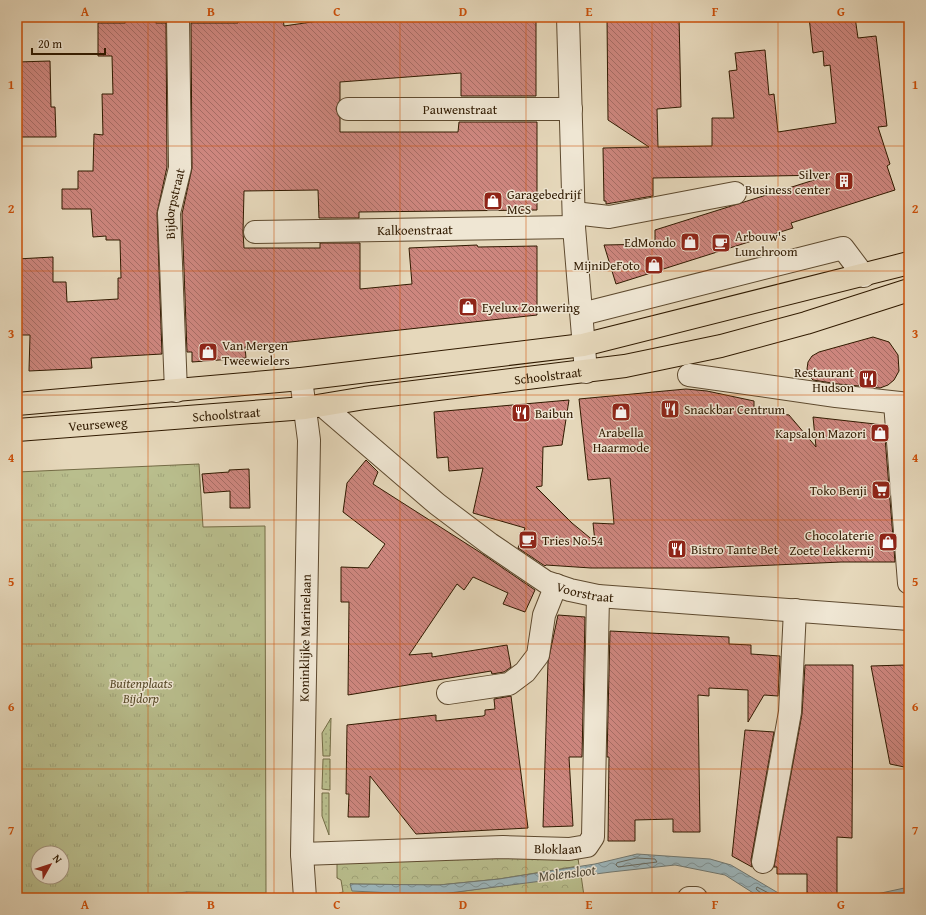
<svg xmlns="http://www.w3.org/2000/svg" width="926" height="915" viewBox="0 0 926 915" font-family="'Gentium Book Plus',serif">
  <defs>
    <pattern id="grass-dots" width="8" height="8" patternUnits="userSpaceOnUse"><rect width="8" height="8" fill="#b9be8d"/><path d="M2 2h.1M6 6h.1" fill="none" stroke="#9fa378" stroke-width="1.8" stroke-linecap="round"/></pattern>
    <pattern id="forest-crowns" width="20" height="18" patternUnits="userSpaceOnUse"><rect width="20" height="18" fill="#b9be8d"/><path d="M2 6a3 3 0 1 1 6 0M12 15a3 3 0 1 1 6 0" fill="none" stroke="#9fa378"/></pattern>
    <pattern id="park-tufts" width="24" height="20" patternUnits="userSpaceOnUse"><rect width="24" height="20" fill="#b9be8d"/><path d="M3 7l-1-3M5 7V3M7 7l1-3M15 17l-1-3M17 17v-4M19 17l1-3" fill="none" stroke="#9fa378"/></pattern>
    <pattern id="water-waves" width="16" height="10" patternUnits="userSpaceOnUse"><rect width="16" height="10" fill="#9cb6bc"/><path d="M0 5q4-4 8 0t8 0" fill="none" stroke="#809396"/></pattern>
    <pattern id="building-back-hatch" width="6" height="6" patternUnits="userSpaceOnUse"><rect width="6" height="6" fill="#cd867e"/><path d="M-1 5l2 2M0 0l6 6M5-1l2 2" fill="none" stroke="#a76d65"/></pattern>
  </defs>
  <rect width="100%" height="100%" fill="#e6d8bb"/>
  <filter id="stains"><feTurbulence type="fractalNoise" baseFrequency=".005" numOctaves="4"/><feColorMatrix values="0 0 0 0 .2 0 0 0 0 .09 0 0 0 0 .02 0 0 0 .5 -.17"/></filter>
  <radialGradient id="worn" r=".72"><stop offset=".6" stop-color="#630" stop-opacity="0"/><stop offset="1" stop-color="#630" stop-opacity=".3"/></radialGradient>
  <g fill="url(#grass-dots)" stroke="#746c46">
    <path d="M331,718L330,756H323L322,733Z"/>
    <path d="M323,759H330V790L322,789Z"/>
    <path d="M322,793H329V835L322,816Z"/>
  </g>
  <path fill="url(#forest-crowns)" stroke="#746c46" d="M485,855L578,857L579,866L499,879L439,885L350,884L434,895L581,875L584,896L570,898H337L339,893L343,892L341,880L337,878V862Z"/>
  <path fill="url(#park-tufts)" stroke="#746c46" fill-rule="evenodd" d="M199,464L203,527L265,526L266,893L187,892L166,898H17V472ZM38,853H62V877H38Z"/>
  <g fill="url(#water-waves)" stroke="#717871">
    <path d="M637,854L710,859L731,865L780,894L872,895L909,887V898H761L725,875L675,865L611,872L434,895L352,891L350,884L439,885L499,879L595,864Z"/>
    <path d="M187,892V898H158V895Z"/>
  </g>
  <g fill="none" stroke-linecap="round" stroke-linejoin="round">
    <g stroke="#66685e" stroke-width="1">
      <path d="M637,858L655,859L657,862L618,867L616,865L617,863Z"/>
      <path d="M762,898V894L756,889L757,887L778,898H787"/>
    </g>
  </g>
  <g fill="url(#building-back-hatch)" stroke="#301a00">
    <path d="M125,17H156V23H166L167,167L157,213L162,354L91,358L92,368L29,371L30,335H17V259L53,257V282H66L67,302L118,299V278H121L120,240H106V236L93,237L91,209H62V189H78V171H93L94,134L103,135L102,94H113L112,56H98V23H125Z"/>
    <path d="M238,17H283L284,26L346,17H536V96H461V73L340,82V100L336,109L340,118V132H458L459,122H537V210L359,212V218H319L318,190L244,191L243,232L244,248H320V243H360V289L412,284L409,248L477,245L478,247L537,246V315L245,347L246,358L192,362V352H187L182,214L192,168L191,23H238Z"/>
    <path d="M607,17H679L681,107L657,109L658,147L712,146V118H734L729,71L737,70L735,53L765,50L769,95L774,94L778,132L836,123L830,65L824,66L823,51L813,53L809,17H855L858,38L876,36L887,126L878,127L890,164L887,166L895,190L791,223L793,228L616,284L604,245L655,244V230L830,175L653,178V196L606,204V201H604L603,148L649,147L608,120Z"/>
    <path d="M50,61L51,107H55L56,137H17V62Z"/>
    <path d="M873,337L889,342L898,355L899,371L894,380L888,385L880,388L838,384L813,380L809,376L807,369L808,362L812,356L819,352Z"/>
    <path d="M686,389L707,391L754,401V410L789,415L816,447L813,417L884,425L895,562H841L709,568H591L546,565L545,566L518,548L525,528L473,513L483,468L449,471L448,457L437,458L434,412L569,400L562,445L543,447L542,486L536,487L572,523L595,542L593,523L614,524L610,478L588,480L579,399Z"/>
    <path d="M366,460L378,472L373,484L481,553L535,590L525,612L503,604L508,593L473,577L464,590L457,584L409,655L432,653V657L507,645L511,667L504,672L492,674L491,671L348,695L349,602H341V567L368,568L385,544L343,512L347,483Z"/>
    <path d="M249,469L250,508H230V491L204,493L202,474L229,472V470Z"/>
    <path d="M558,615L585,617L582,757H569L573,826L543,827L548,662Z"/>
    <path d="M610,631L729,637V644L751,645V654L780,656L778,696L764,695L748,722V690L709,688V696L698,695L700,832H673V819L635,820V841H608L609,757H607Z"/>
    <path d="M805,665H853L852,838L837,837V894H807V874H777V867H774L802,714Z"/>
    <path d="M904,665L909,700V736L904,737L909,768L890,764L871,666Z"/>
    <path d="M511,696L528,828L416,834L370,776L369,817H348L349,794H346L347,725L436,715V721L483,716L485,715V710L495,709L494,699Z"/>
    <path d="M745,730L774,732L751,860L752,867L732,856Z"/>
  </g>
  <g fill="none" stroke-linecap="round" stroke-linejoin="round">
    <g stroke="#5e4a2f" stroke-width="24">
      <g id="minor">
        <path d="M568,17L574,227L586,372"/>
        <path id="s1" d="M348,109H571"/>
        <path d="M574,213L609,217L735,193"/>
        <path id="s2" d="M255,232L574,227"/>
        <path d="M582,314L843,248L864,276"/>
        <path d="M689,375L836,396L909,404"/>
        <path d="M301,379L309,440L302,854L305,898"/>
        <path id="s3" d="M176,391L169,213L180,168L178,17"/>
        <path d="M895,403L909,583"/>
        <path id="s4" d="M323,406L437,504L490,544L546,582L570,590L598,596L909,619"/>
        <path d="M448,693L509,684L525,672L538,655L544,615L556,585"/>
        <path id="s5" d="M302,854L503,847L569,849L587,846L593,837L598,596"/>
        <path d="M763,862L790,712L795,610"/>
        <path d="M689,898H696"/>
      </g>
    </g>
    <g stroke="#301a00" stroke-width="24">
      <g id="major">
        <path d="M17,404L301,379L583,345L909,263"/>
        <path id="s6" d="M17,430L305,408L365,398L625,366L721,346L806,323L909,290"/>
      </g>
    </g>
    <use href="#minor" stroke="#efe6d3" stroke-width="22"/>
    <use href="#major" stroke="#e6d8bb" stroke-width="22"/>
  </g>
  <path fill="none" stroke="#cc500a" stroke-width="1" stroke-opacity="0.55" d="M148,17V898M274,17V898M400,17V898M526,17V898M652,17V898M778,17V898M17,146H909M17,271H909M17,395H909M17,520H909M17,644H909M17,769H909"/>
  <defs>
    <g id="building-square" transform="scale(1)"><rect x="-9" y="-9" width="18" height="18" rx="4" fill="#8f2418" stroke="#efe6d3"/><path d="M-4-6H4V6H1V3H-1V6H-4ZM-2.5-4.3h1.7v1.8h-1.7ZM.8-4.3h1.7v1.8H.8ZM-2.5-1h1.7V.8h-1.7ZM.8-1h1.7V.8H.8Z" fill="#fff"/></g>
    <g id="shop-square" transform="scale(1)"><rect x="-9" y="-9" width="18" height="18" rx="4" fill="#8f2418" stroke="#efe6d3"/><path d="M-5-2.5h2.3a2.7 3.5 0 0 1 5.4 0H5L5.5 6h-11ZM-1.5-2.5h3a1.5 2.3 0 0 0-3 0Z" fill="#fff"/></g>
    <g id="cafe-square" transform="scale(1)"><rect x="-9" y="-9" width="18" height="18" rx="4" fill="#8f2418" stroke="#efe6d3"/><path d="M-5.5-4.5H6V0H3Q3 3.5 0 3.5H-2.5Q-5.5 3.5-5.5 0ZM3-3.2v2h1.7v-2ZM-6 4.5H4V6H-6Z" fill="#fff"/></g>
    <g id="restaurant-square" transform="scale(1)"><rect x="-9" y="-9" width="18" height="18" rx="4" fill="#8f2418" stroke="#efe6d3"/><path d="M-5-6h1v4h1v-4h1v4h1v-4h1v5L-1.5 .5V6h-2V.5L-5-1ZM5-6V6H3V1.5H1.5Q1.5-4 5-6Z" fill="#fff"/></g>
    <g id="supermarket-square" transform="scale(1)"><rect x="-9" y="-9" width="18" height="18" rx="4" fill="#8f2418" stroke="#efe6d3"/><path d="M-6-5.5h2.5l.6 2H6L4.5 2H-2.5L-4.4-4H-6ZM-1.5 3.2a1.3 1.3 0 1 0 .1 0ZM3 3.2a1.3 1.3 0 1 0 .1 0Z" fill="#fff"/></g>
  </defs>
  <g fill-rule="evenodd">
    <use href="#building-square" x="844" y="181"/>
    <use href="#shop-square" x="493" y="201"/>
    <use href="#shop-square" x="690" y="242"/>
    <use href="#cafe-square" x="721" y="243"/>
    <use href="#shop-square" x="654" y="265"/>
    <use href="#shop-square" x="468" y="307"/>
    <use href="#shop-square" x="208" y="352"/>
    <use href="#restaurant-square" x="868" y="379"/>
    <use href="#restaurant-square" x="670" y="409"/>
    <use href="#shop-square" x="621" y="412"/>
    <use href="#restaurant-square" x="521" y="413"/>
    <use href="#shop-square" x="880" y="433"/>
    <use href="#supermarket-square" x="881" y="490"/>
    <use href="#cafe-square" x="528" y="540"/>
    <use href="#shop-square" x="888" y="542"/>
    <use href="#restaurant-square" x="677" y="549"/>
  </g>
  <g text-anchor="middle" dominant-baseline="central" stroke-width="3" stroke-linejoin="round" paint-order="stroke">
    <g font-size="13" fill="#301a00" stroke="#efe6d3">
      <text stroke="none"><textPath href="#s1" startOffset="112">Pauwenstraat</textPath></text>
      <text stroke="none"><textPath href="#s3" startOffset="188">Bijdorpstraat</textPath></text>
      <text stroke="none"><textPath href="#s2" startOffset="160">Kalkoenstraat</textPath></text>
      <text stroke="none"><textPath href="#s6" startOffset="534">Schoolstraat</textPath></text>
      <text stroke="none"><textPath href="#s6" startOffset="210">Schoolstraat</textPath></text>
      <text stroke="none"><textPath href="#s6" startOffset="81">Veurseweg</textPath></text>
      <text stroke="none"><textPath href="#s4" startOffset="325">Voorstraat</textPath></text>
      <text transform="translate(305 638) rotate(-89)">Koninklijke Marinelaan</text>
      <text stroke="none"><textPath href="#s5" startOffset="256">Bloklaan</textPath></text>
    </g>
    <g font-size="13" fill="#301a00" stroke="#efe6d3" text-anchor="start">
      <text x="830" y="174" text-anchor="end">Silver<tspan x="830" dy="15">Business center</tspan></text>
      <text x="507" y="194">Garagebedrijf<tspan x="507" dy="15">MCS</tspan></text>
      <text x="735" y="236">Arbouw's<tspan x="735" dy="15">Lunchroom</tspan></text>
      <text x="676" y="242" text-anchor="end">EdMondo</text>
      <text x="640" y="265" text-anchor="end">MijniDeFoto</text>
      <text x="482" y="307">Eyelux Zonwering</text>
      <text x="222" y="345">Van Mergen<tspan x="222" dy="15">Tweewielers</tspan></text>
      <text x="854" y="372" text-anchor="end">Restaurant<tspan x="854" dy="15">Hudson</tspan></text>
      <text x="684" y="409">Snackbar Centrum</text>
      <text x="535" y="413">Baibun</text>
      <text x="621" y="432" text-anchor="middle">Arabella<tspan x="621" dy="15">Haarmode</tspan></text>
      <text x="866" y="433" text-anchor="end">Kapsalon Mazori</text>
      <text x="867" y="490" text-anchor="end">Toko Benji</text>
      <text x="874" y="535" text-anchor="end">Chocolaterie<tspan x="874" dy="15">Zoete Lekkernij</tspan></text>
      <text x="542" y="540">Tries No.54</text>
      <text x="691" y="549">Bistro Tante Bet</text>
    </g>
    <g font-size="13" font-style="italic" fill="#594b2a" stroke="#efe6d3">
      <text x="141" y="683">Buitenplaats<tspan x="141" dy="15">Bijdorp</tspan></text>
    </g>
    <g font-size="14" font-style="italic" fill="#504938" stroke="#efe6d3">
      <text transform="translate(567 873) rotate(-7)">Molensloot</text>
    </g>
  </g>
  <rect width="926" height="915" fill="none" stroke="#e6d8bb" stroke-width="44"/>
  <g transform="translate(50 865) rotate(51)"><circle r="19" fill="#efe6d3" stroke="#a3947f"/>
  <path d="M0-3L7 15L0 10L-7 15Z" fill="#8f2418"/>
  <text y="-6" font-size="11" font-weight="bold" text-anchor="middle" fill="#301a00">N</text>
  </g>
  <path d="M32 48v6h73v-6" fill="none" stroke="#301a00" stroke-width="2"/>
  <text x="38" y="48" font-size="12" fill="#301a00" stroke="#efe6d3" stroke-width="3" paint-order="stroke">20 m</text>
  <rect x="22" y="22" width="882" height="871" fill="none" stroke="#cc500a" stroke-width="1.5"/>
  <g font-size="13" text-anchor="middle" font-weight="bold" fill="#cc500a">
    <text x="85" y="16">A</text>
    <text x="211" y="16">B</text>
    <text x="337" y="16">C</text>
    <text x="463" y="16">D</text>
    <text x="589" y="16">E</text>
    <text x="715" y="16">F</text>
    <text x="841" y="16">G</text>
    <text x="11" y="89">1</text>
    <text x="915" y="89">1</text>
    <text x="11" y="213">2</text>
    <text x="915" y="213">2</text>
    <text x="11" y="338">3</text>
    <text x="915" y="338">3</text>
    <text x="11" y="462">4</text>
    <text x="915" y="462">4</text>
    <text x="11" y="586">5</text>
    <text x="915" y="586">5</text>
    <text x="11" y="711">6</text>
    <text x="915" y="711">6</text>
    <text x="11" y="835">7</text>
    <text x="915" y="835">7</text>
    <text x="85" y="909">A</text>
    <text x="211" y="909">B</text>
    <text x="337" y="909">C</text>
    <text x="463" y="909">D</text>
    <text x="589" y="909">E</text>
    <text x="715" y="909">F</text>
    <text x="841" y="909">G</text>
  </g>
  <rect width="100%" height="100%" filter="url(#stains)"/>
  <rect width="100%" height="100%" fill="url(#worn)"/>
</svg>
